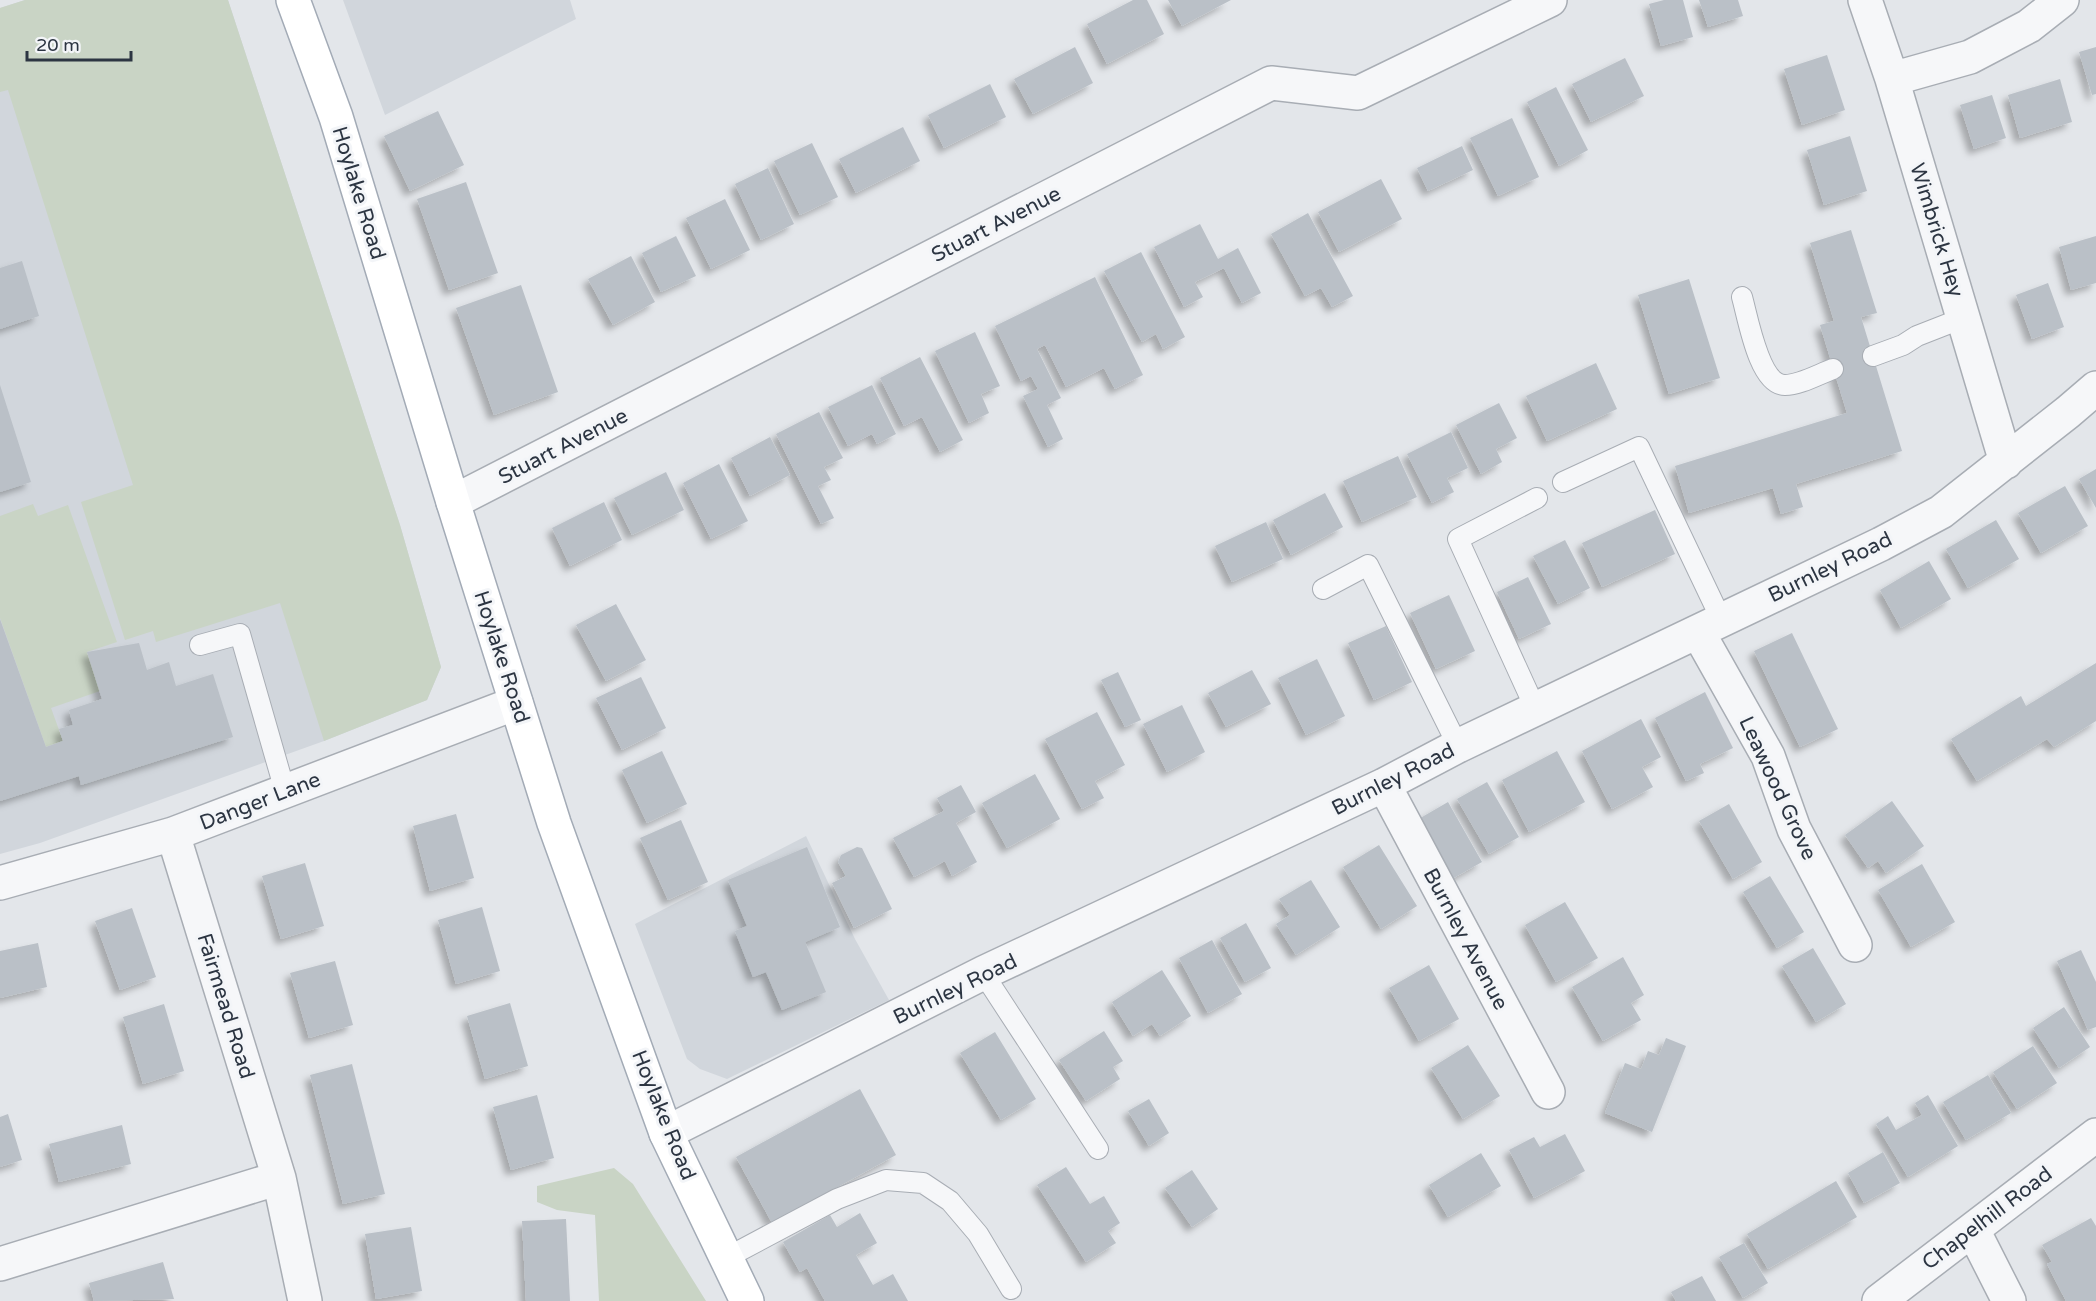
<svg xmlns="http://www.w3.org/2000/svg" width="2096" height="1301" font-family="'Varela Round',sans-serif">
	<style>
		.built { fill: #d1d6dc }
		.green { fill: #c9d4c5 }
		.building { fill: #bac0c7; filter: url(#shadow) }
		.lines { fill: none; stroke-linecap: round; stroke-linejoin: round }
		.service-casing { stroke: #a8adb4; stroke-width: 22 }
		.minor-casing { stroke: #a8adb4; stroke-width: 36 }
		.primary-casing { stroke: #a3abb6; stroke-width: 36 }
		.service { stroke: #f6f7f9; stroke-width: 20 }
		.minor { stroke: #f6f7f9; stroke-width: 33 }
		.primary { stroke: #fff; stroke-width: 33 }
		.labels { text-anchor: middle; stroke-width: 6; stroke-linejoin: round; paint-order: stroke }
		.street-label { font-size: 21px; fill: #2c3542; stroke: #f3f5f8 }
	</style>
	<defs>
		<filter id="shadow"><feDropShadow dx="-5.5" dy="5.5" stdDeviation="3" flood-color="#0004"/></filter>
	</defs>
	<rect width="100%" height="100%" fill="#e3e6ea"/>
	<!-- built -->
	<path class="built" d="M25,0H228L400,525L441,667L427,700L324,741L40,843L0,854V8Z
		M343,0H570L576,19L385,115Z
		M806,836L855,939L889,1000L727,1079L700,1069L687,1059L635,924Z"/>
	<!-- green -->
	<path class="green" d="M25,0H228L400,525L441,667L427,700L324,741L280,603L156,642L153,631L125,640L81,502L133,485L8,90L0,92V8Z
		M33,504L38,516L68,505L117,642L87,652L100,691L51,708L63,741L46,747L0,618V516Z
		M614,1168L633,1184L706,1301H599L595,1215L557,1210L537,1202V1186Z"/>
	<!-- building -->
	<path class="building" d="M1133,0H1147L1164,34L1107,64L1087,24Z
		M1168,0H1231L1182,26Z
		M1664,0H1683L1693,37L1661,46L1649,4Z
		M1699,0H1738L1743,16L1708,27Z
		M1075,47L1093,83L1033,114L1014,79Z
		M2096,47V94L2092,95L2079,52Z
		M1827,55L1845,110L1802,125L1784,69Z
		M1625,58L1644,96L1591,122L1572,84Z
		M2060,79L2072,122L2020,138L2008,95Z
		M990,84L1006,117L944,148L928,115Z
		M1556,87L1588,150L1559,166L1527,102Z
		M1992,95L2006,138L1974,149L1960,105Z
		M438,111L464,165L410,191L384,136Z
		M1512,118L1539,177L1498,196L1470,138Z
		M903,127L920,161L856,193L839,159Z
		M1850,136L1867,191L1824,205L1807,150Z
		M812,143L838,197L800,215L774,161Z
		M1462,146L1473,170L1428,191L1417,168Z
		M768,168L794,224L761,240L735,184Z
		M1381,179L1402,219L1339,252L1318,212Z
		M466,182L498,273L449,290L417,199Z
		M725,199L750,250L711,269L686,218Z
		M1308,213L1353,296L1332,307L1321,288L1305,296L1271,234Z
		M1200,224L1218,259L1238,248L1261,293L1242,303L1224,268L1195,282L1203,297L1184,307L1154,247Z
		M1851,230L1877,313L1861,317L1902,451L1796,484L1803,507L1781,514L1773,488L1689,513L1675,466L1847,413L1820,325L1834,321L1810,243Z
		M676,236L696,276L661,292L642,253Z
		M2096,236V283L2071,290L2059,247Z
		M1141,252L1185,337L1163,349L1156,334L1142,342L1104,271Z
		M631,256L655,302L613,325L588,279Z
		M22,261L39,316L0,329V268Z
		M1095,277L1143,375L1115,389L1104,368L1066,387L1045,345L1037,349L1061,398L1047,405L1063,439L1048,447L1023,396L1038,389L1031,376L1021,381L995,326Z
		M1689,279L1720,378L1669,394L1638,295Z
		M2048,283L2064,327L2032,339L2016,295Z
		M521,285L558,392L494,415L456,308Z
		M975,332L1000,386L981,394L989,413L969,423L935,351Z
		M920,357L963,440L940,452L922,417L904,426L880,378Z
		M1596,363L1617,409L1547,441L1526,396Z
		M0,385L31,482L0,492Z
		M872,385L896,434L877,444L872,434L848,446L828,407Z
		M1499,403L1517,438L1496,449L1502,462L1481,474L1456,425Z
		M819,412L843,458L824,467L831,480L818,486L834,518L821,524L776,434Z
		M1451,432L1468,468L1447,478L1454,492L1432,503L1407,454Z
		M770,437L790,475L750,496L731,458Z
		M1398,456L1417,497L1362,522L1343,481Z
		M719,464L748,521L711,539L683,483Z
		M2096,469V508L2079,479Z
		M666,472L684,510L632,535L614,498Z
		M2065,486L2088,526L2041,553L2018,513Z
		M1325,493L1343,527L1291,555L1273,520Z
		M604,502L622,540L570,566L552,528Z
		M1655,510L1675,554L1602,587L1582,543Z
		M1996,520L2019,559L1968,588L1946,549Z
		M1266,522L1283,559L1232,582L1215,546Z
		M1565,540L1590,588L1558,604L1533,556Z
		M1929,561L1951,599L1901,628L1880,590Z
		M1528,577L1551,624L1519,639L1497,592Z
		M1449,595L1475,651L1436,669L1410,613Z
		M616,604L646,660L606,681L576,625Z
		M0,619L46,747L63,741L59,729L73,725L69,710L102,699L87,652L139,643L147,670L169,662L176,686L213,674L233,737L81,785L79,776L0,801Z
		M1386,626L1412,682L1374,700L1348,643Z
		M1792,633L1838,729L1800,747L1754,651Z
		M1317,659L1345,716L1306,735L1278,678Z
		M2096,663V721L2054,747L2047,739L1977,781L1951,739L2021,696L2026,706Z
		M1252,670L1271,704L1226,727L1208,693Z
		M1118,672L1141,720L1125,727L1101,680Z
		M641,677L666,728L622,750L596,698Z
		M1705,692L1733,748L1700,764L1704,773L1686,781L1655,718Z
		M1182,705L1205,752L1167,772L1143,724Z
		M1097,712L1125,765L1095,781L1104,798L1082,809L1045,739Z
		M1641,719L1661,757L1642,767L1653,787L1612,809L1582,751Z
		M662,751L687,804L647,823L622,770Z
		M1557,751L1585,802L1529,832L1502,780Z
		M1035,774L1060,819L1007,848L982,803Z
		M1487,782L1519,837L1489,854L1457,799Z
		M961,785L976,812L956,823L977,862L952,876L945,861L914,877L893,838L944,811L937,798Z
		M1892,801L1924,846L1886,873L1878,861L1868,868L1845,835Z
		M1448,802L1482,862L1450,880L1417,820Z
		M1729,804L1762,862L1733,879L1699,821Z
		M456,814L474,878L430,891L413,826Z
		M681,820L708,882L668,900L640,838Z
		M1379,845L1417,906L1381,929L1343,867Z
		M807,847L840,927L805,942L826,992L782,1010L766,972L753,977L735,931L747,926L728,880Z
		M857,847L862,848L892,909L854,928L832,883L846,876L838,862L841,855Z
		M305,863L324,926L281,939L262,876Z
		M1922,864L1955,922L1911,947L1878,890Z
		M1770,876L1804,932L1777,948L1743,892Z
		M1311,880L1340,927L1296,955L1276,924L1290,915L1279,899Z
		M1565,902L1598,958L1556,982L1525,925Z
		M482,907L500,971L456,984L438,920Z
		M132,908L156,977L120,990L95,921Z
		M1246,923L1271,968L1245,982L1220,938Z
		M1212,940L1242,994L1208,1013L1179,958Z
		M38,943L47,987L0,998V951Z
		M1813,948L1846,1004L1816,1022L1782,966Z
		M2081,950L2096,982V1027L2088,1030L2057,961Z
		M1623,957L1644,995L1631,1003L1641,1020L1603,1041L1572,987Z
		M335,961L353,1025L309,1038L290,973Z
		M1429,965L1459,1019L1419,1041L1389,988Z
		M1162,970L1191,1016L1160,1036L1152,1024L1133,1036L1112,1002Z
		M510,1003L528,1066L485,1079L467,1016Z
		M164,1004L184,1071L143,1084L123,1017Z
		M2064,1007L2090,1047L2059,1068L2033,1028Z
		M1104,1031L1123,1061L1113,1067L1120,1079L1086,1101L1059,1060Z
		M995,1032L1036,1099L1001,1120L960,1053Z
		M1666,1038L1686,1046L1652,1132L1605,1113L1625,1063L1641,1069L1648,1051L1659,1055Z
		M1468,1045L1500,1096L1463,1119L1431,1068Z
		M2033,1046L2057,1083L2017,1109L1993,1072Z
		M352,1064L385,1194L343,1204L310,1075Z
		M1988,1075L2011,1113L1966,1140L1943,1102Z
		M860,1089L896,1155L772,1223L736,1157Z
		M537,1095L554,1158L511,1170L493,1107Z
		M1928,1095L1958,1146L1908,1177L1876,1124L1888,1116L1896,1130L1922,1115L1915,1103Z
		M1149,1099L1169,1133L1149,1146L1128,1111Z
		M8,1114L22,1160L0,1167V1117Z
		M122,1125L131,1164L59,1182L49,1144Z
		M1565,1134L1585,1171L1534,1198L1509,1150L1534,1137L1540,1147Z
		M1883,1152L1900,1183L1864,1203L1848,1173Z
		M1481,1153L1501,1186L1448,1217L1429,1185Z
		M1066,1167L1090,1204L1104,1196L1120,1223L1108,1231L1116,1243L1086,1262L1037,1185Z
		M1192,1170L1218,1209L1192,1227L1165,1188Z
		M1836,1181L1857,1217L1768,1269L1747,1234Z
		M860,1213L877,1243L856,1255L873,1285L893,1274L908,1301H825L807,1268L800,1272L783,1242L830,1215L837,1227Z
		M2091,1218L2096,1226V1301H2066L2047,1264L2052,1262L2042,1245Z
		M566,1219L570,1301H526L522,1221Z
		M411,1227L422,1291L376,1299L365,1234Z
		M1744,1243L1768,1283L1743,1298L1719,1257Z
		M163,1262L174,1299L94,1301L89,1283Z
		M1702,1276L1716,1301H1676L1671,1292Z"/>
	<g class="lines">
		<defs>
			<path id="service" d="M1742,297C1748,318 1759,385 1785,385C1800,385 1819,374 1833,369
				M1873,356L1903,345L1917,336L1963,318
				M1563,482L1639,447L1721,619
				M1323,589L1368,565L1458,746
				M200,645L240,634L285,791
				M1536,710L1458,539L1537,498
				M983,973L1098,1149
				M726,1258L837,1199L886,1180L923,1183L950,1201L978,1234L1011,1289"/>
			<path id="minor" d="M1865,0L1892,79L2006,462
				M1892,79L1970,57L2029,26L2062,0
				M453,502L1271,83L1358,93L1550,0
				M1698,632L1768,756L1794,829L1855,945
				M1384,785L1548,1092
				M173,834L279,1178L305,1301
				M0,883L173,834L516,703
				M666,1133L983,973L1384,785L1458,746L1881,544L1941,512L2068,412L2096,388
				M1973,1230L2009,1301
				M0,1264L279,1178
				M1879,1301L2096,1135"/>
			<path id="primary" d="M293,0L336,117L453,502L554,823L666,1133L747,1301"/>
		</defs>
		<!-- service casing -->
		<use href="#service" class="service-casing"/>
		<!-- minor casing -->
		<use href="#minor" class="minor-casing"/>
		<!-- primary casing -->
		<use href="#primary" class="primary-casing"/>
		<!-- service -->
		<use href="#service" class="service"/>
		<!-- minor -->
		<use href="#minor" class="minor"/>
		<!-- primary -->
		<use href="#primary" class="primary"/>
	</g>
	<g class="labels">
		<!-- street labels -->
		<g class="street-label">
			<text transform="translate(359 193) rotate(73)" y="7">Hoylake Road</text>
			<text transform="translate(996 224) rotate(-27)" y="7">Stuart Avenue</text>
			<text transform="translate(1937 230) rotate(73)" y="7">Wimbrick Hey</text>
			<text transform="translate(563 446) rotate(-27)" y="7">Stuart Avenue</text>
			<text transform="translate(1830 567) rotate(-26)" y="7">Burnley Road</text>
			<text transform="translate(502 657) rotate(72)" y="7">Hoylake Road</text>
			<text transform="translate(1393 779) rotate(-27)" y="7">Burnley Road</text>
			<text transform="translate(1778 788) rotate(65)" y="7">Leawood Grove</text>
			<text transform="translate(260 801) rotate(-21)" y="7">Danger Lane</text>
			<text transform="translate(1466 939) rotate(62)" y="7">Burnley Avenue</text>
			<text transform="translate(955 989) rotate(-26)" y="7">Burnley Road</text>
			<text transform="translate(226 1006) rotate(73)" y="7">Fairmead Road</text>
			<text transform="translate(664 1115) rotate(68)" y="7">Hoylake Road</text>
			<text transform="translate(1987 1218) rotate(-37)" y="7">Chapelhill Road</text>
		</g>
	</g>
	<!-- scale -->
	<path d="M27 51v9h104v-9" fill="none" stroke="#2c3542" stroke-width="3"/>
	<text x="36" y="51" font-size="18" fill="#2c3542" stroke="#f3f5f8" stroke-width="4.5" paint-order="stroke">20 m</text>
</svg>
